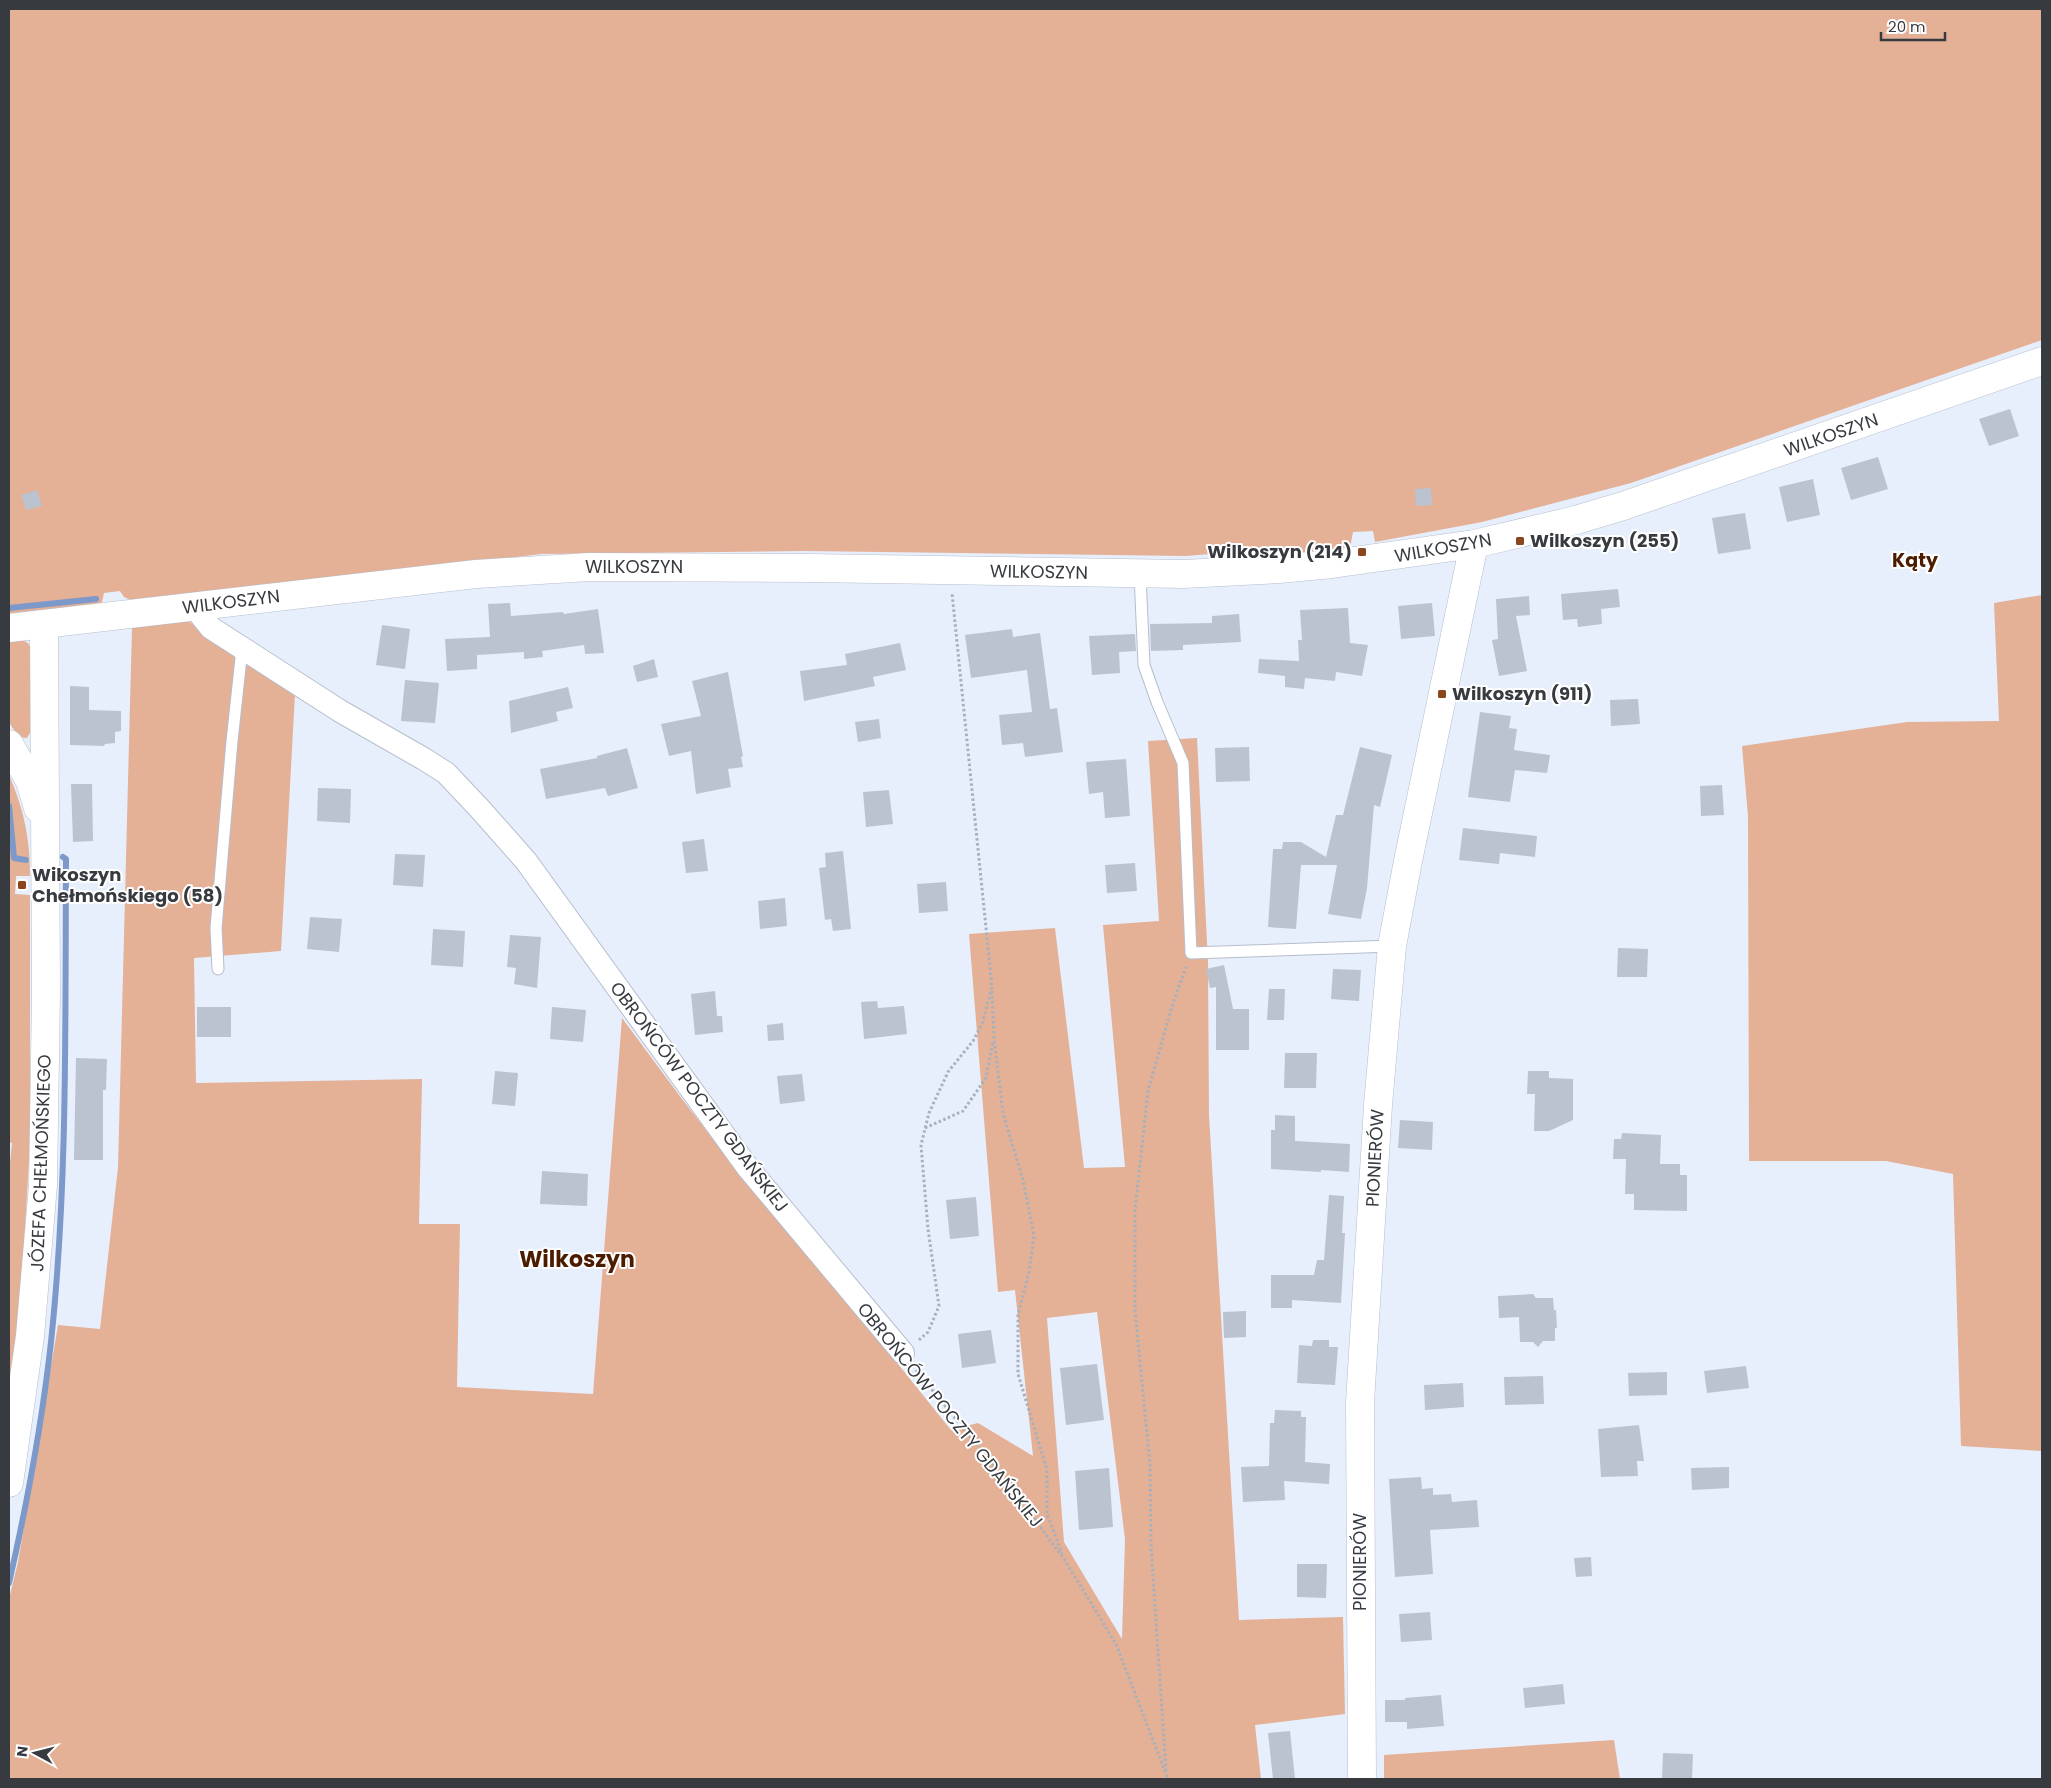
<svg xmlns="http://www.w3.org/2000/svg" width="2051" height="1788" font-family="Poppins,sans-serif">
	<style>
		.green { fill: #e4b096; fill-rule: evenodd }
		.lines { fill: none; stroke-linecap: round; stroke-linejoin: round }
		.stream { stroke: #7c99ca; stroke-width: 6 }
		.building { fill: #bbc3d1 }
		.service-casing { stroke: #b6becc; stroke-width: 13 }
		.minor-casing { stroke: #b6becc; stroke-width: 24 }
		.tertiary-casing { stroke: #b6becc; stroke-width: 29 }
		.path { stroke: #a9b0ba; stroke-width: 3; stroke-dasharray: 2.5 2.5; stroke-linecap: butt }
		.service { stroke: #fff; stroke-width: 11 }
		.minor { stroke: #fff; stroke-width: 22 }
		.tertiary { stroke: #fff; stroke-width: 28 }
		.poi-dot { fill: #8b461e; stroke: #fff; stroke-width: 2 }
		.labels { text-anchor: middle; stroke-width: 4; stroke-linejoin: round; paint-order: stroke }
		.street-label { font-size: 18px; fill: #373b40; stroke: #fff }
		.poi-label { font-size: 18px; font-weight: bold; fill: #373b40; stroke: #fff; text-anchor: start }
		.neighbourhood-label { font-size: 19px; font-weight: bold; fill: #4b1c00; stroke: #fff }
		.district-label { font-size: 22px; font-weight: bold; fill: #4b1c00; stroke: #fff }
	</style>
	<rect width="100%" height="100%" fill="#e7effd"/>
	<!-- green -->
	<path class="green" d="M9,9H2042V340L1631,483L1482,522L1375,542L1373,531L1353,532L1350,548L1327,551L1313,556L1267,562L1247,551L1186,556L804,551L541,554L135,602L124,597L120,591L104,593L102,602L96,607L9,617Z
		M2042,595V1451L1961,1446L1953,1174L1886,1161H1749L1748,816L1742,746L1907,722L1999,721L1994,603Z
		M187,620L295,694L281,951L194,958L196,1083L422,1079L419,1224H460L457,1387L593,1394L622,1018L682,1099L730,1161L812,1257L951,1430L978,1423L1033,1456L1015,1290L998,1292L969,934L1055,928L1084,1168L1125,1167L1103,925L1159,921L1148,741L1197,738L1208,963L1209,1115L1239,1620L1343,1617L1345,1714L1255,1725L1261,1779H9V1599L18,1562L58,1325L100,1329L118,1167L132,628ZM1097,1312L1125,1539L1122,1639L1064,1542L1047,1318Z
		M20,639L28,643L32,651L31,731L27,738C18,738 14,730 9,722V640Z
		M9,775C24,810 30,838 30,876H16L15,894L30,895V1144L19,1330L9,1411V1172L12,1143L9,1142Z
		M1614,1740L1620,1779H1384V1755Z"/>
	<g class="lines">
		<!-- stream -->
		<path class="stream" d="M9,608L96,599
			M9,806L14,858L26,860
			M9,1583C27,1504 42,1423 51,1342C68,1182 65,1020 66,859L63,857"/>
	</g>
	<!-- building -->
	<path class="building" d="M2010,409L2019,436L1989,446L1979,419Z
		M1878,457L1888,489L1851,500L1841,468Z
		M1813,479L1820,515L1787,522L1779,487Z
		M1431,488L1432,505L1416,506L1415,489Z
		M37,490L42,506L26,510L21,495Z
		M1745,513L1751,549L1718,554L1712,518Z
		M1618,589L1620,607L1601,609L1602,624L1578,627L1577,619L1563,620L1561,594Z
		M1529,596L1530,615L1516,616L1527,671L1499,676L1492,640L1498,639L1496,599Z
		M510,603L511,616L563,612L564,614L598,609L604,653L585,654L584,645L542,651L543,657L524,659V652L477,655V669L447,671L445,639L490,637L488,604Z
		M1432,603L1435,636L1401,639L1398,606Z
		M1348,608L1350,643L1368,645L1362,676L1336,672L1335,681L1305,678L1304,689L1285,687V676L1258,673L1259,659L1299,661L1298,640H1302L1300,610Z
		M1239,614L1241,642L1183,645V650L1151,651L1150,624L1212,623V616Z
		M382,625L410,629L405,669L376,665Z
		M1012,629L1013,637L1040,633L1050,709L1057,708L1063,752L1025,757L1023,743L1002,745L999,715L1032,712L1027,670L971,678L965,635Z
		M1135,634L1136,651L1119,652L1120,673L1092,675L1089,636Z
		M900,643L906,670L873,677L875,686L804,701L800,671L847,665L845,654Z
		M654,659L658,677L637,682L633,666Z
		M728,672L743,756L741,757L743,767L728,769L731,787L696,794L691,751L669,756L661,724L701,716L692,681Z
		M405,680L439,683L435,723L401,721Z
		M70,686L89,687V710L121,711V731L115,732V743L105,744L104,746L70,745Z
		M568,687L573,708L556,712L558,721L511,733L509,701Z
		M1638,699L1640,724L1611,726L1610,700Z
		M1480,712L1511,716L1509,728L1517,729L1514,750L1550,755L1547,773L1515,770L1510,802L1468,797Z
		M879,719L881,738L858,742L855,722Z
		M1249,747L1250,781L1216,782L1215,748Z
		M1360,747L1392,755L1380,807L1374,805L1367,888L1361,919L1328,914L1337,865H1301L1296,929L1268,927L1273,849H1282L1283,842H1301L1326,857L1336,815H1343Z
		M627,748L638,788L608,796L605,788L546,799L540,769L597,758V756Z
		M1126,759L1130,816L1105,818L1103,792L1089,794L1086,762Z
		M71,784H92L93,841L73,842Z
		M1722,785L1724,815L1701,816L1700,786Z
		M318,788L351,789L350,823L317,821Z
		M889,790L893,824L866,827L863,792Z
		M1463,828L1537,836L1535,857L1500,853L1499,864L1459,860Z
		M704,839L708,871L686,873L682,842Z
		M843,851L851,929L833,931L831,919L825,920L819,868L826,867L825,853Z
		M395,854L425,855L423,887L393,885Z
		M1135,863L1137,891L1107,893L1105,865Z
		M946,882L948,911L919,913L917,884Z
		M785,898L787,926L760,929L758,901Z
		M310,917L342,919L339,952L307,949Z
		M433,929L465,931L463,967L431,965Z
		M510,935L541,937L537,988L514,984L516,968L507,967Z
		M1618,948L1648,949L1647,977H1617Z
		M1224,965L1233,1009H1249V1050H1216V987L1210,988L1206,969Z
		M1333,969L1361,970L1359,1001L1331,999Z
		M1269,989H1285L1284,1020H1267Z
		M715,991L717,1016H722L723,1032L695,1035L691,994Z
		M877,1001L878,1008L904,1006L907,1034L864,1039L861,1002Z
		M197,1007H231V1037H197Z
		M552,1007L586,1010L583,1042L550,1039Z
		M783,1023L784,1040L768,1041L767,1025Z
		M1285,1053H1317L1316,1088H1284Z
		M76,1058L107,1059L106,1090H103V1160H74Z
		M495,1071L518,1073L515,1106L492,1104Z
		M1528,1071H1549V1078L1573,1079V1120L1549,1131H1534L1535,1094H1527Z
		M802,1074L805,1101L780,1104L777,1076Z
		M1275,1115L1295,1116V1141L1350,1144L1349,1172L1321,1170V1172L1271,1169V1130H1275Z
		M1400,1120L1433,1122L1432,1150L1398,1148Z
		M1622,1133L1661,1135L1660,1164H1680V1175H1687V1211L1634,1210V1194H1625L1626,1159H1613L1614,1139H1621Z
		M542,1171L588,1174L587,1206L540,1204Z
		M1329,1195L1344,1196L1342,1233H1345L1341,1303L1292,1300V1308H1271V1275H1314L1317,1260H1324Z
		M976,1197L979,1236L950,1239L946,1200Z
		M1533,1294L1536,1298H1553L1554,1310H1556L1557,1328H1555V1341H1543L1538,1347L1533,1342H1520L1519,1317L1499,1318L1498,1296Z
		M1246,1311V1337L1224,1338L1223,1312Z
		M991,1330L996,1363L962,1368L958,1334Z
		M1313,1340H1329V1347H1338L1335,1385L1297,1383L1299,1345L1312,1346Z
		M1097,1364L1104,1420L1066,1425L1060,1368Z
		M1746,1366L1749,1388L1707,1393L1704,1371Z
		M1667,1372V1395L1629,1396L1628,1373Z
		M1543,1376L1544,1404L1505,1405L1504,1377Z
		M1463,1383L1464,1407L1425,1410L1424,1385Z
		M1275,1410L1301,1411V1417H1306L1305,1462L1330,1464L1329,1484L1284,1481L1285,1500L1243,1502L1241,1467L1269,1466L1270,1423H1274Z
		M1639,1425L1644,1461H1637L1638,1476L1601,1477L1598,1429Z
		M1729,1467V1488L1692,1490L1691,1468Z
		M1109,1468L1113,1527L1079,1530L1075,1471Z
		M1421,1477L1422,1489L1433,1488V1495L1451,1494L1452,1502L1477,1500L1479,1527L1430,1530L1433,1574L1395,1577L1389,1479Z
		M1591,1557L1592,1576L1576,1577L1574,1558Z
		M1297,1564H1327L1326,1598L1297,1597Z
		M1430,1612L1432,1640L1401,1642L1399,1614Z
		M1563,1684L1565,1704L1525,1708L1523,1688Z
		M1441,1695L1444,1726L1407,1729V1722H1385V1700H1405V1698Z
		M1290,1731L1295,1779H1273L1268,1733Z
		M1663,1753L1693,1754L1692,1779H1662Z"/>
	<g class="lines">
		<defs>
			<path id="service" d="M1140,574L1144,665L1157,702L1183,763L1191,953L1392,946
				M218,969L216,928L232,741L242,649"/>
			<path id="minor" d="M200,606L202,617L211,628L340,711L424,759L446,773L480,809L526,861L748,1168L903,1353"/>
			<path id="tertiary" d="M9,628L476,574L589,567L810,568L1184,574L1279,569L1332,564L1474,544L1576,520L1623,506L2042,361
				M9,744L30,781L38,808
				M9,1483L30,1336L43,1185L46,993L44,624
				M1362,1779L1360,1403L1378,1105L1392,946L1408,861L1474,544"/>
		</defs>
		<!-- service casing -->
		<use href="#service" class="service-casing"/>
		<!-- minor casing -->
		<use href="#minor" class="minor-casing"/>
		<!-- tertiary casing -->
		<use href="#tertiary" class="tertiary-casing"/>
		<!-- path -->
		<path class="path" d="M992,991L994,1039L1003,1113L1023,1180L1034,1236L1029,1272L1018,1315V1374L1047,1470V1514L1062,1554
			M925,1128L963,1111L986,1078L993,1042
			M919,1340L928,1332L939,1306L928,1229L921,1145L929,1113L948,1072L973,1041L982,1024L992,987L952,593
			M916,1370L1007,1482L1064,1559L1116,1644L1168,1779
			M1166,1771L1151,1547L1150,1465L1135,1310V1210L1148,1091L1173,1003L1186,967"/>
		<!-- service -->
		<use href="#service" class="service"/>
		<!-- minor -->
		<use href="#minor" class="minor"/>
		<!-- tertiary -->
		<use href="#tertiary" class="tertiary"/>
	</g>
	<!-- markers -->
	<g class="poi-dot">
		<rect x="1515" y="536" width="10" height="10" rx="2.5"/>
		<rect x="1357" y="547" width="10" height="10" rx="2.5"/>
		<rect x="1437" y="689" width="10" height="10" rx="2.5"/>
		<rect x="17" y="880" width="10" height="10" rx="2.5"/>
	</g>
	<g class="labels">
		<!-- street labels -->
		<g class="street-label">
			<text transform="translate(1831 435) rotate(-19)" y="6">WILKOSZYN</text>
			<text transform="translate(1443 548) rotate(-10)" y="6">WILKOSZYN</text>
			<text x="634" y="573">WILKOSZYN</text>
			<text transform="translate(1039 572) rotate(1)" y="6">WILKOSZYN</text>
			<text transform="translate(231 602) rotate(-7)" y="6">WILKOSZYN</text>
			<text transform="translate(699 1097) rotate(53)" y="6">OBROŃCÓW POCZTY GDAŃSKIEJ</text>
			<text transform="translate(1375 1158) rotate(-87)" y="6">PIONIERÓW</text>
			<text transform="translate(41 1163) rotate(-88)" y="6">JÓZEFA CHEŁMOŃSKIEGO</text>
			<text transform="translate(950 1415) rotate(51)" y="6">OBROŃCÓW POCZTY GDAŃSKIEJ</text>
			<text transform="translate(1360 1562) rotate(-90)" y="6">PIONIERÓW</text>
		</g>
		<!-- poi labels -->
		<g class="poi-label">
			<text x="1530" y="547">Wilkoszyn (255)</text>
			<text x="1352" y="558" text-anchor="end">Wilkoszyn (214)</text>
			<text x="1452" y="700">Wilkoszyn (911)</text>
			<text x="32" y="881">Wikoszyn<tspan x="32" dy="21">Chełmońskiego (58)</tspan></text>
		</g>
		<!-- neighbourhood labels -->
		<g class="neighbourhood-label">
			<text x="1915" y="567">Kąty</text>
		</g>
		<!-- district labels -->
		<g class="district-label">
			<text x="577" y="1267">Wilkoszyn</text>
		</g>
	</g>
	<!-- border -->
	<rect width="2051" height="1788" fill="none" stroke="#373b40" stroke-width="20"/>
	<!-- north arrow -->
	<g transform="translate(35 1753) rotate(277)" stroke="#ffffff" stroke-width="4" paint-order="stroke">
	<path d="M0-4L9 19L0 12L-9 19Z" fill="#373b40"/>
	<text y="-8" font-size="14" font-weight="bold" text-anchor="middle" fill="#373b40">N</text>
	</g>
	<!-- scale -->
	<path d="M1881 32v8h64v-8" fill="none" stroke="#373b40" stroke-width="2.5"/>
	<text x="1888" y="32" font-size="15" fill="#373b40" stroke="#ffffff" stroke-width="4" paint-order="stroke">20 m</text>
</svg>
